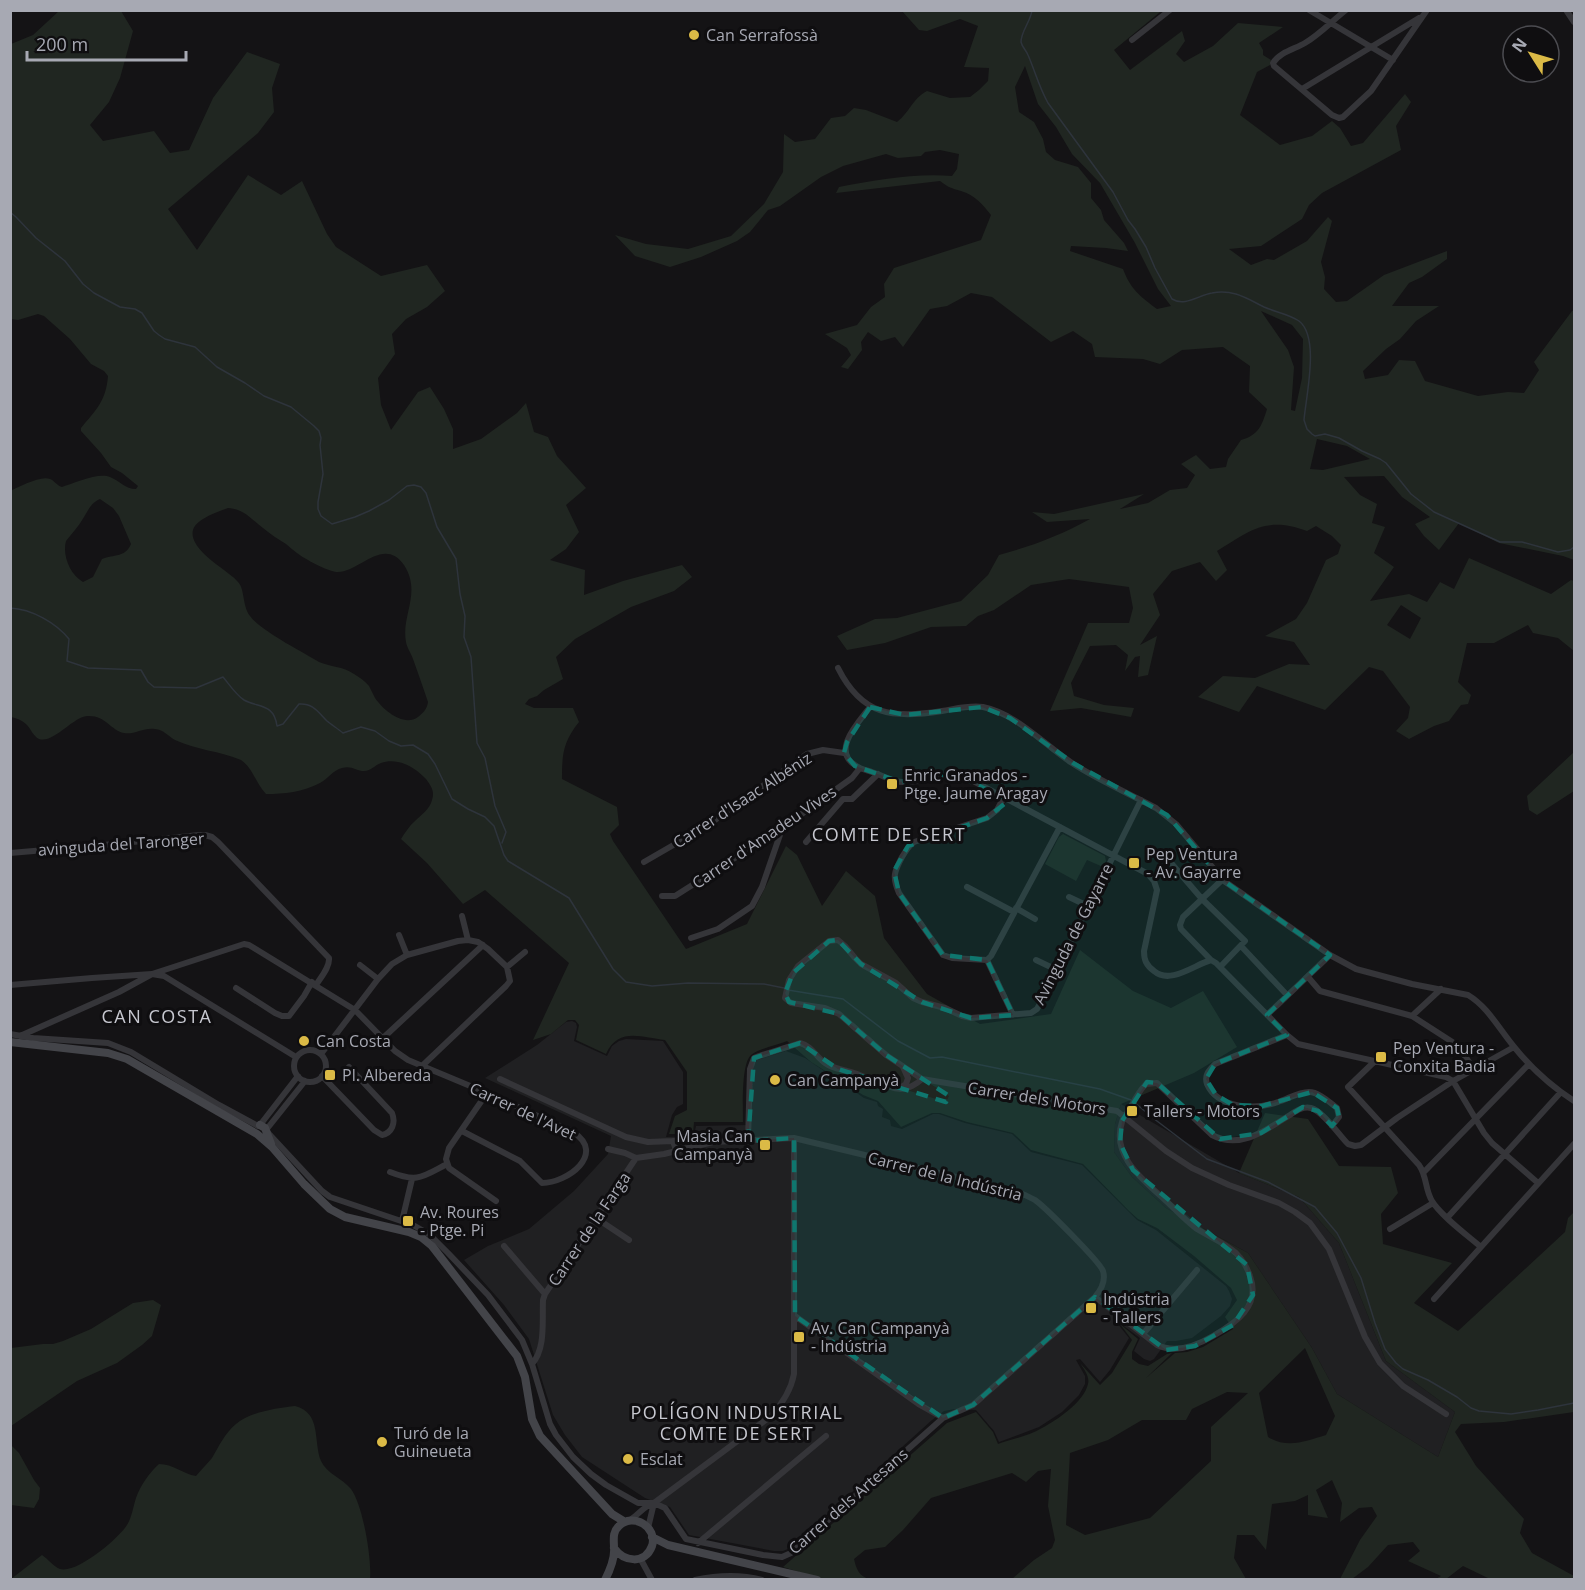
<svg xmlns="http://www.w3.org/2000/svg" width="1585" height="1590" font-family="'Open Sans',sans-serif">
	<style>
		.built { fill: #202022 }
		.green { fill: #202621; fill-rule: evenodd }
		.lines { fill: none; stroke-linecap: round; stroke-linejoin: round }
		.stream { stroke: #2e343c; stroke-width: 1.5 }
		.street { stroke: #353539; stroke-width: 6 }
		.secondary { stroke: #434449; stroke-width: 8 }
		.marked { fill: #0f766e; fill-opacity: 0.2; stroke: #0f766e; stroke-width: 4.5; stroke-dasharray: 12 8; stroke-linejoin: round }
		.poi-dot { fill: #dbba46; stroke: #0f0e10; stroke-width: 2 }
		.labels { text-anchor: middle; stroke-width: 6; stroke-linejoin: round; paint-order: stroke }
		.poi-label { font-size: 16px; fill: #a7a9b3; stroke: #0f0e10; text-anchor: start }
		.street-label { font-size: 16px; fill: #a7a9b3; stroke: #0f0e10 }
		.neighbourhood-label { font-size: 18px; letter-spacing: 1.5px; fill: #c7c8d0; stroke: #0f0e10 }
	</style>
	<rect width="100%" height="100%" fill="#141315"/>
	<!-- built -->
	<path class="built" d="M572,1021L576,1023L577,1027L574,1041L607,1056L612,1046L619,1041L626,1039L663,1041L683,1072V1104L677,1107L672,1115L666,1137L694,1136L696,1126L750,1125L753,1067L757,1060L786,1051L805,1058L864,1098L877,1102L878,1106L883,1109L882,1117L890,1120L891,1126L902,1129L933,1114H939L965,1123L1012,1134L1031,1152L1082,1165L1137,1220L1156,1230L1226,1286L1229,1291L1232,1299L1230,1306L1221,1316L1192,1338L1176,1341H1167L1154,1359L1150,1361L1144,1359L1134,1351L1140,1338L1113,1318L1129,1338L1110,1370L1100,1382L1080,1359L1076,1360L1085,1376V1384L1079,1395L1062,1412L1039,1427L999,1442L994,1431L976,1410L955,1409L944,1411L932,1420L790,1548L783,1551H774L689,1535L670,1507L645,1498L582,1457L565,1435L553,1415L529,1339L504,1305L464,1260L488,1246L529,1229L574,1191L608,1154L611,1136L485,1078L537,1045L566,1022Z
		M1121,1104L1239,1173L1299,1197L1339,1243L1386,1361L1455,1412L1438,1457L1337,1394L1312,1348L1248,1253L1166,1208L1132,1177L1114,1152L1115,1124Z"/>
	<!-- green -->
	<path class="green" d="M59,11H121L133,31L120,78L109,102L90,125L103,141L154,131L170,153L189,150L213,98L247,52L280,64L272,88L274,112L258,133L168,209L197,250L248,175L281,195L302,181L327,234L336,247L381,276L427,265L445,291L427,307L406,319L392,334L395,354L378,378L381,405L391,430L418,392L430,387L444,409L453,429V449L481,439L517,413L526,403L534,432L548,437L557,456L586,488L566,505L579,532L566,549L550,560L585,570L584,595L623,581L682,565L692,577L674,591L631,607L575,639L556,657L563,679L544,690L537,696L529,699L525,704L534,708H573L579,722C563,742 562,754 562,779L617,807L619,825L610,834L613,841L686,949L747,924L786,846L797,855L822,906L846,871L875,896L884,938L927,994L980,1024L1051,1014L1080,950L1133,991L1171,1008L1203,991L1237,1047L1194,1073L1121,1104L1115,1124L1114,1152L1132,1177L1166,1208L1248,1253L1312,1348L1337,1394L1438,1457L1455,1412L1386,1361L1339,1243L1299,1197L1239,1173L1265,1113L1308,1119L1339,1166L1391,1167L1398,1193L1381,1214L1383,1244L1452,1263L1414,1303L1458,1331L1565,1232L1568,1218L1574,1212V1412L1504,1422L1461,1424L1455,1432L1476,1466L1524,1519L1520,1533L1532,1553L1574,1576V1579H1490L1463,1566L1446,1579H1436L1441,1576L1408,1561L1420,1551L1413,1542L1388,1545L1368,1567L1352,1579H1340L1360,1540L1377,1516L1372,1507L1359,1508L1340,1522L1342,1503L1332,1480L1316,1490L1328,1518L1308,1515V1495L1295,1501L1272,1504L1266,1550L1254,1535H1237L1234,1558L1246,1579H1012L1034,1560L1052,1548L1055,1540L1048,1506L1051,1469L1038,1471L1026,1482L1012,1473L931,1498L903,1530L885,1547L865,1550L854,1559C856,1568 859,1577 870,1579H822L783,1567L947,1423L976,1412L993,1432L998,1444C1012,1439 1029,1436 1042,1428C1057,1420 1084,1402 1088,1384C1090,1377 1084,1369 1080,1363L1100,1385L1112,1373L1132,1340L1120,1324L1138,1339L1132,1352V1359L1139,1364L1148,1366L1167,1354L1172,1353L1146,1378L1175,1353L1187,1352L1203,1347L1233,1329L1225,1317L1237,1300L1231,1288L1194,1256L1157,1228L1138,1219L1129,1211L1083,1164L1031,1150L1013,1133L967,1122L940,1113H932L901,1127L878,1101L863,1095L811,1062L787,1041C777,1045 758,1049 751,1055C741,1064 743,1108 743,1122H694L693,1134H669L675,1116L687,1110V1072L665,1040C641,1037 618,1027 606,1054L576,1040L579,1025L575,1020H568L551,1034L533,1040L569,963L485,890L463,904L427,863L401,839C405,833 409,826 415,821C421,815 430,809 432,800C435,791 431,786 426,779C415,767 397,757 381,763C375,765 371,771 364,771C357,771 351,765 342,768C333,770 328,779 320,783C303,792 284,794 266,794C256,784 253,768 241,760C220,751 196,750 175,740C168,736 164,730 155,729C144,727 134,735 124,733C110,730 106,715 87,716C73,717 53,744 39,739C33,736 31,729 27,725C22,720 16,718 11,717L10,491C19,487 41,475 50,479C55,481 56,485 62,487C74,483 99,472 110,477C120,481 125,489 136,489L138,486L122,473L111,467L101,453L81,431V428C96,410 106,401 108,376L104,371L91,364L70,339L44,316L38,314L18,320L11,319V44L33,35ZM100,499L113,508L119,516L131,544C125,558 114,554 102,559L93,577L83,582C70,575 62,555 66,541C72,533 79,526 84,517C89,509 91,503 100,499ZM228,508C244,509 251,519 263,528C270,534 278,539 286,544C293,550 300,556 308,560C314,564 331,572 338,572C359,572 384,536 404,565C422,593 401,615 406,642C407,648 411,653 413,659C418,673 423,687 428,702C427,709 424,712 418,717C404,727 384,711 375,698C373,694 371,690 369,686C365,681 359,677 354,674C343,666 330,667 319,662C301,651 261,631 250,616C242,605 245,589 238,582C233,576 226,572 220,567C206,557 177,534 203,519C211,514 220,511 228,508ZM1305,1348L1335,1416L1326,1435C1306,1441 1288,1449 1268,1437L1259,1393ZM1227,1392L1248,1393L1211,1427V1461L1150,1518L1085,1535L1066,1525L1070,1453L1108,1440L1142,1420H1186L1192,1409Z
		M902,11H1160V12L1114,50L1130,70L1182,31L1185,41L1176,54L1184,62L1213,46L1238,23L1283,27L1259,43L1263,50V55L1271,60L1270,65L1257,72L1240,115L1280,145L1312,136L1332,121L1340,128L1351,146L1363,143L1405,94L1411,102L1396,126L1401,150L1322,193L1309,205L1302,219L1261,246L1229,249L1251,265L1267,259L1274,260L1307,241L1328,217L1332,221L1321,262L1325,277L1324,289L1336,302L1347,301L1384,275L1447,251V259L1422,277L1409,283L1392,306H1439L1416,321L1400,339L1386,349L1363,371L1365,379L1388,375L1399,360L1415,361L1425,381L1478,396L1508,392L1524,393L1539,370L1534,362L1572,311L1574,310V560L1563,556L1499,543L1459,523L1439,550L1424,536L1415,524L1430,517L1402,497L1384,476L1344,477L1360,495L1377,504L1372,523L1385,527L1374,553L1394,567L1370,601L1409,594L1427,602L1440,582L1454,589L1469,558L1551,594L1571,580L1574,581V651L1558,638L1533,633L1528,625L1494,643H1467L1458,682L1471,695L1468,704L1461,705L1449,721L1434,726L1409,739L1396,731L1408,718L1410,707L1383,671L1369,667L1325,710L1257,686L1239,712L1198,697L1223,676L1255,678L1289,664L1310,665L1294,642L1265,636L1296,619L1307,603L1326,560L1338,554L1341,545L1332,536L1316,526L1307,531C1266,516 1251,530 1217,551L1227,570L1216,581L1200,562L1172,571L1153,594L1160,615L1140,645L1157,636L1148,675L1138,677L1140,656L1135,657L1125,671L1128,655L1116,645L1090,646L1071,683L1074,696L1104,705L1134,708L1131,717L1081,708L1050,711L1088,623H1129L1133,608L1129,587L1069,579L1031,585L994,610L978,616L966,626L931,627L885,643L847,650L837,636L875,619L897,618L961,601L988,575L999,555C1032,546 1059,536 1090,519L1047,522L1032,512L1054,514L1144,494L1120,509L1148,503L1170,490L1187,488L1195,475L1181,464L1196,455L1210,469L1226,467L1228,459L1241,440C1259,435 1262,425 1267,409L1249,392L1250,366L1223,347L1182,350L1160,364L1143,359L1095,357L1092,344L1073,331L1051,342L992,297L971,293L947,306L930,309L903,347L895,337L881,341L868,332L861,342L862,350L848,369L841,367L851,355L847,348L825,334L857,325L871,307L885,297L884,284L894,268L981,240L991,215C983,205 975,195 961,191C951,188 949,188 940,181L836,193L839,187C875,180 915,173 952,176L957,169L959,154L940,150L925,152L921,156L898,158L886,154L843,166L821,177L780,206L768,210L750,232L737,241L701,257L670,267L635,256L615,235L646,244L688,249L731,236L764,204L783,172L784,134L795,142L815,139L831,118L845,116L854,108L866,110L897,122C910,112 912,99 927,91L950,98L970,97L979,90L988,81L989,68L964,67L978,26L960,19L927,31L919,30ZM1025,66L1038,104L1056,127L1072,154L1100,183L1135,243L1158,289L1171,306L1157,309C1140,296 1131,290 1123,269L1070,251L1071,246L1106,248L1128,251L1124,243L1104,220L1101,210L1091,198V183L1078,167L1055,160L1046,152L1043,139L1034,122L1019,112L1015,87ZM1261,311L1292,325L1303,339L1302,378L1295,411L1291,410L1294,367L1288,350ZM1317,439L1347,446L1370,459L1323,470L1310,469ZM1401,605L1421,618L1410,639L1387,625Z
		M1574,752V791L1537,815L1529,810L1527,796Z
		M1063,834L1105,856L1106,861L1103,867L1087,860L1076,881L1045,864L1059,837Z
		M153,1300L161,1305L152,1336L142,1345L117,1363L77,1381L11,1426V1348L43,1344H53L63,1341L91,1329L133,1303Z
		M295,1406C322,1413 313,1441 321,1461C327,1474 342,1478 351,1489C363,1505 372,1560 370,1579H11L42,1555C48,1559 54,1567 60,1569C77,1574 119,1538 127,1525C132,1517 133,1507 136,1498C140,1486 150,1472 159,1464C173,1464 183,1474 196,1476C201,1470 207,1464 212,1458C219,1446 225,1433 236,1424C250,1412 277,1408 295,1406Z
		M10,1444L19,1453L34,1480L40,1488L39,1499L34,1508L11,1505Z"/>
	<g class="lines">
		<!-- stream -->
		<path class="stream" d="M1032,10C1031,21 1021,31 1021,42C1022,47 1026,50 1028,55C1035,71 1039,87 1048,103L1113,192L1128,220L1135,229L1146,247L1155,268L1172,299C1185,307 1199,295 1212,293C1233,289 1246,298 1264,307C1275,312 1289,314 1299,321C1320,337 1306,396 1304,420L1307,429L1312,434L1315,436L1325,434L1339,438L1362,451L1380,459L1386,463L1411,494L1434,512L1500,542H1522L1558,552L1570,550L1574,547
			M10,212L16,217L36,238L65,261L83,284L94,293L120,307L135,309L142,313L154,331L159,335L165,339L195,347L217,367L245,383L264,396L291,407L314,426L319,431L321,438L320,445L323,474L318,502V509L321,516L332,524L355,517L369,511L389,500L407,486L414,485L421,487L426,493L437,527L456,559L460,594L465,616L464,637L471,657L477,743L485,758L495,806L506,832L502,843
			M10,608C32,609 56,623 69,639L67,661L88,668L141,670L148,682L154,687L196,688L223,677C229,684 236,695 244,700C258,708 274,703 277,726L283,724L299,704C313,703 318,712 327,721C332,725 338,729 343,733L361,727L375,731L389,741L401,746L413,745L428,754L435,764L452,799L468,809L485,817L494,826L504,855L508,861L569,898L613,969L626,982L652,986L688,983L764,984L784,988
			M788,990L843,999L898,1041L930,1058L942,1057L1100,1089L1131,1100
			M1134,1102L1153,1118L1207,1159L1268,1182L1315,1207L1337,1233L1361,1278L1375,1323L1385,1349L1396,1363L1403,1369L1428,1380L1457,1397L1471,1408L1479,1411L1511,1414L1538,1410L1574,1403"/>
		<!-- street -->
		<path class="street" d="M1309,10L1393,60
			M1346,10C1332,21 1320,34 1305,43C1295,49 1280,52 1273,63L1274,66L1332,115L1339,118L1343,117L1371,91L1427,10
			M1566,10L1574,22
			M1132,40L1170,10
			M1302,89L1419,18
			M838,668C862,716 893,719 942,711C955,709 969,705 983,707C1017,714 1043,744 1072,763C1098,780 1128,793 1156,808L1176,824L1224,881L1330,955L1356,969L1412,984L1468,995C1488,1007 1499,1029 1515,1048C1532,1069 1551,1086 1574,1101
			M870,707C859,722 831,750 855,765C860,769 866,770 872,772C882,775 893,782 903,782C923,783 942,770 962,775L1148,874L1154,881L1157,890L1144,951C1144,960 1146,965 1154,971C1170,985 1194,965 1211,960L1216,963L1287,1035L1298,1044L1446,1077L1453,1081L1484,1133L1492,1143L1538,1183
			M1141,800L1042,1000L1037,1009L1031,1013L971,1018L962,1016L945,1008L922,1002L913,998L896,983L861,964L855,958L845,946L838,940L829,941L798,966L789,980L785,998L791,1003L825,1008L839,1014L886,1055L922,1079L1117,1111L1166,1151L1192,1168L1229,1185L1279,1203L1295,1212L1310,1223L1329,1249L1365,1337L1380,1363L1403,1386L1446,1414
			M806,842L843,799H852L878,774
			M10,853L104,845L199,835H205L212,837L218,842L329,958C330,967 321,977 316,985
			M1165,856L1202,899L1245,941L1220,967
			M644,862L708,825L807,754L823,750L844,753
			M967,887L1014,912
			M662,896H675L782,828L852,778L860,768
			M1069,897L1088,906
			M1016,908L1035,919
			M462,916L468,940
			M399,935L407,955
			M691,938L718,929L752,906L762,887L782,829
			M1241,946L1287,995
			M987,960L952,958L943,955L899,893C892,877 894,872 902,857C906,851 908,846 914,842L987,818L997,810L1004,797
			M987,960L991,956L1060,827
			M987,960L1013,1015
			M1036,960L1057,970
			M1211,960L1181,929L1180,925L1183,917L1223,879
			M360,965L378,979
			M507,967L525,952
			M1308,977L1320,991L1412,1016L1457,1045L1474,1069
			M10,985L92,978L152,974L164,976L296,1057
			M236,988L275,1013L282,1016H289L304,996L312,982
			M1267,1015L1330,955
			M1412,1016L1441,989
			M10,1034L33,1038L108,1043L131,1052L219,1105L258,1126
			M1287,1035L1215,1064C1209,1070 1204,1075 1207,1084C1218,1109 1256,1110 1278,1102C1288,1099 1298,1092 1309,1092C1319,1092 1329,1102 1337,1108L1339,1117L1332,1126
			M20,1036L119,992L152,974L244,944L249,945L355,1010L395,1051L408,1060L487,1093L573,1132C607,1154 567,1183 542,1183L520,1161L462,1131
			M383,1038L483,945
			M294 1066a16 16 0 1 1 32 0a16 16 0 1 1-32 0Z
			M321,1054L378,979L392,964L407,955L458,941L468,940L478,942L488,949L507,967L510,981L506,986L422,1066
			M1375,1061L1348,1087L1419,1165C1427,1176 1425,1190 1432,1201C1441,1216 1467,1235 1481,1247
			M322,1076L374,1130L382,1135C392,1133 396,1123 392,1113L349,1067
			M500,1079L626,1137L648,1142L673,1141L676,1150
			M305,1081L266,1130L270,1135L322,1191L330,1197L413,1225L429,1234L448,1253L488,1295L522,1340L532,1364L550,1424L556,1435L573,1457L591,1474L606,1485L638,1503H654L665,1508L686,1539L763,1555L782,1557L791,1553L943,1418L973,1405L1095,1297C1101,1290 1106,1281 1103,1271C1100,1262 1045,1207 1035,1200C1028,1196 1021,1193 1014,1191L794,1138L713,1142L664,1154L636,1158
			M900,1088L906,1084L908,1078L903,1067
			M487,1093L449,1148L446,1159L449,1168L496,1201
			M260,1125L298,1076
			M673,1141L692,1140L706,1141
			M748,1141L750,1069L754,1058L759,1056L800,1043C812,1046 816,1057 825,1063C832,1068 840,1069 847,1071C865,1075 883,1088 901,1089C908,1089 917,1084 922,1079
			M608,1149L625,1153L636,1158
			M390,1172C418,1183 422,1177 447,1164
			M1424,1172L1529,1064
			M596,1218L629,1240
			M1447,1218L1561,1092
			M402,1221L412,1179
			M1390,1229L1433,1203
			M504,1246L545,1294
			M1095,1297L1157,1345C1176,1354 1196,1346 1213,1336C1236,1323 1261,1306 1250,1276C1247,1267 1243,1260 1236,1253C1225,1243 1210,1237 1197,1229C1185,1220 1174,1208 1163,1198C1142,1179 1111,1155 1122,1122C1123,1118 1126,1114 1129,1110C1134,1101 1138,1092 1146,1084L1157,1083L1212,1135C1240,1150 1266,1130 1290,1115C1296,1111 1303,1106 1311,1108C1323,1111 1339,1135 1348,1144L1355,1146L1361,1145L1397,1118L1453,1081L1514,1047
			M1434,1299L1574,1144
			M795,1316L920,1405L943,1418
			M1143,1334L1197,1270
			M532,1364C546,1348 542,1321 543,1300L545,1294L636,1158
			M630,1520C640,1514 642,1507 654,1503L771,1416C782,1404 791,1390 794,1374V1138
			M648,1528L654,1503
			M698,1543L826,1436
			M640,1558L652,1580
			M695,1580C718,1575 740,1574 762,1580"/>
		<!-- secondary -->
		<path class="secondary" d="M10,1042L108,1053L127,1059L257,1134L272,1147L304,1184L330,1209L345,1217L409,1232L421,1237L432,1246L517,1356L525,1377L532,1419L540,1436L612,1514L625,1522
			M260,1125L265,1128L271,1144
			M652,1537L668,1545L817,1580
			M605,1580C610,1570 615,1558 614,1548C614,1540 612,1532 619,1526C633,1512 658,1527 652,1546C645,1565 624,1562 614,1548"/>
	</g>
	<!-- marked area -->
	<path class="marked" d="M870,707L905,715L982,707L1010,718L1073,763L1167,815L1224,881L1330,955L1267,1015L1287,1035L1215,1064L1206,1079L1216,1095L1233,1105L1262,1106L1312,1092L1337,1108L1339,1117L1332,1126L1318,1111L1303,1107L1261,1133L1220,1139L1157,1083L1147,1082L1122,1121L1120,1143L1133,1170L1247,1265L1253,1295L1233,1325L1195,1346L1166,1350L1095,1297L973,1405L943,1418L795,1316L794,1138L748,1141L754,1058L800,1043L838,1069L946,1102L949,1096L886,1055L839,1014L789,1002L785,993L793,973L829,941L838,940L861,964L922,1002L971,1018L1013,1015L987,960L943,955L899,893L894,871L908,846L987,818L1009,800L952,773L900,782L855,766L844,753L847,742Z"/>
	<!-- markers -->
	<g class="poi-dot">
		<circle cx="694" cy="35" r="6"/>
		<rect x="886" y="778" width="12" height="12" rx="3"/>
		<rect x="1128" y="857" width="12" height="12" rx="3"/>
		<circle cx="304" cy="1041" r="6"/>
		<rect x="1375" y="1051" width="12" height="12" rx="3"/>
		<rect x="324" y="1069" width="12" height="12" rx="3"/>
		<circle cx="775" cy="1080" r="6"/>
		<rect x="1126" y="1105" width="12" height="12" rx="3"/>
		<rect x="759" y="1139" width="12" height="12" rx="3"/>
		<rect x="402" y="1215" width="12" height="12" rx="3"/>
		<rect x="1085" y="1302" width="12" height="12" rx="3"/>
		<rect x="793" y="1331" width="12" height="12" rx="3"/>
		<circle cx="382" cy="1442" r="6"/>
		<circle cx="628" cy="1459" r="6"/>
	</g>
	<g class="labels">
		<!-- poi labels -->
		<g class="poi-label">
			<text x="706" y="41">Can Serrafossà</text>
			<text x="904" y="781">Enric Granados -<tspan x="904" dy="18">Ptge. Jaume Aragay</tspan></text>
			<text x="1146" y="860">Pep Ventura<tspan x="1146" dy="18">- Av. Gayarre</tspan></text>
			<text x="316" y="1047">Can Costa</text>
			<text x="1393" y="1054">Pep Ventura -<tspan x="1393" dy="18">Conxita Badia</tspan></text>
			<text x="342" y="1081">Pl. Albereda</text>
			<text x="787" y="1086">Can Campanyà</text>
			<text x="1144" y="1117">Tallers - Motors</text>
			<text x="753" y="1142" text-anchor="end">Masia Can<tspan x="753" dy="18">Campanyà</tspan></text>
			<text x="420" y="1218">Av. Roures<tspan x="420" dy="18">- Ptge. Pi</tspan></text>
			<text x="1103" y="1305">Indústria<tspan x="1103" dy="18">- Tallers</tspan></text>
			<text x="811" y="1334">Av. Can Campanyà<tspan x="811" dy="18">- Indústria</tspan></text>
			<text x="394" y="1439">Turó de la<tspan x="394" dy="18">Guineueta</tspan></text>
			<text x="640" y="1465">Esclat</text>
		</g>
		<!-- street labels -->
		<g class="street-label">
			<text transform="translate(742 800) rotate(-33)" y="6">Carrer d'Isaac Albéniz</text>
			<text transform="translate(764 837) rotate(-34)" y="6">Carrer d'Amadeu Vives</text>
			<text transform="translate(121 844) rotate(-4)" y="6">avinguda del Taronger</text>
			<text transform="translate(1073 934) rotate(-63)" y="6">Avinguda de Gayarre</text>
			<text transform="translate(1037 1098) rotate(9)" y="6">Carrer dels Motors</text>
			<text transform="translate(523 1111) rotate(25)" y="6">Carrer de l'Avet</text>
			<text transform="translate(945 1176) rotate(14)" y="6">Carrer de la Indústria</text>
			<text transform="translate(589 1229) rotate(-56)" y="6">Carrer de la Farga</text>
			<text transform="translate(848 1501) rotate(-41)" y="6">Carrer dels Artesans</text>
		</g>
		<!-- neighbourhood labels -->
		<g class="neighbourhood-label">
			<text x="889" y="841">COMTE DE SERT</text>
			<text x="157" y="1023">CAN COSTA</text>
			<text x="737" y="1419">POLÍGON INDUSTRIAL<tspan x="737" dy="21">COMTE DE SERT</tspan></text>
		</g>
	</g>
	<!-- border -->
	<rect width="1585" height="1590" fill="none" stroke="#a7a9b3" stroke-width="24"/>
	<!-- north arrow -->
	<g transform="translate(1531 54) rotate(307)"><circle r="28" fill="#0f0e10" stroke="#4c4c51" stroke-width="1.5"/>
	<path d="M0-4.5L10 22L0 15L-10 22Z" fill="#dbba46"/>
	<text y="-9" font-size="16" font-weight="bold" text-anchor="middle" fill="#a7a9b3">N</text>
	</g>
	<!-- scale -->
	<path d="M27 51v9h159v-9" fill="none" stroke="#a7a9b3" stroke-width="3"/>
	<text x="36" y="51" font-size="18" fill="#a7a9b3" stroke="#0f0e10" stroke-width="4.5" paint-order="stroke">200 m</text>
</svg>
